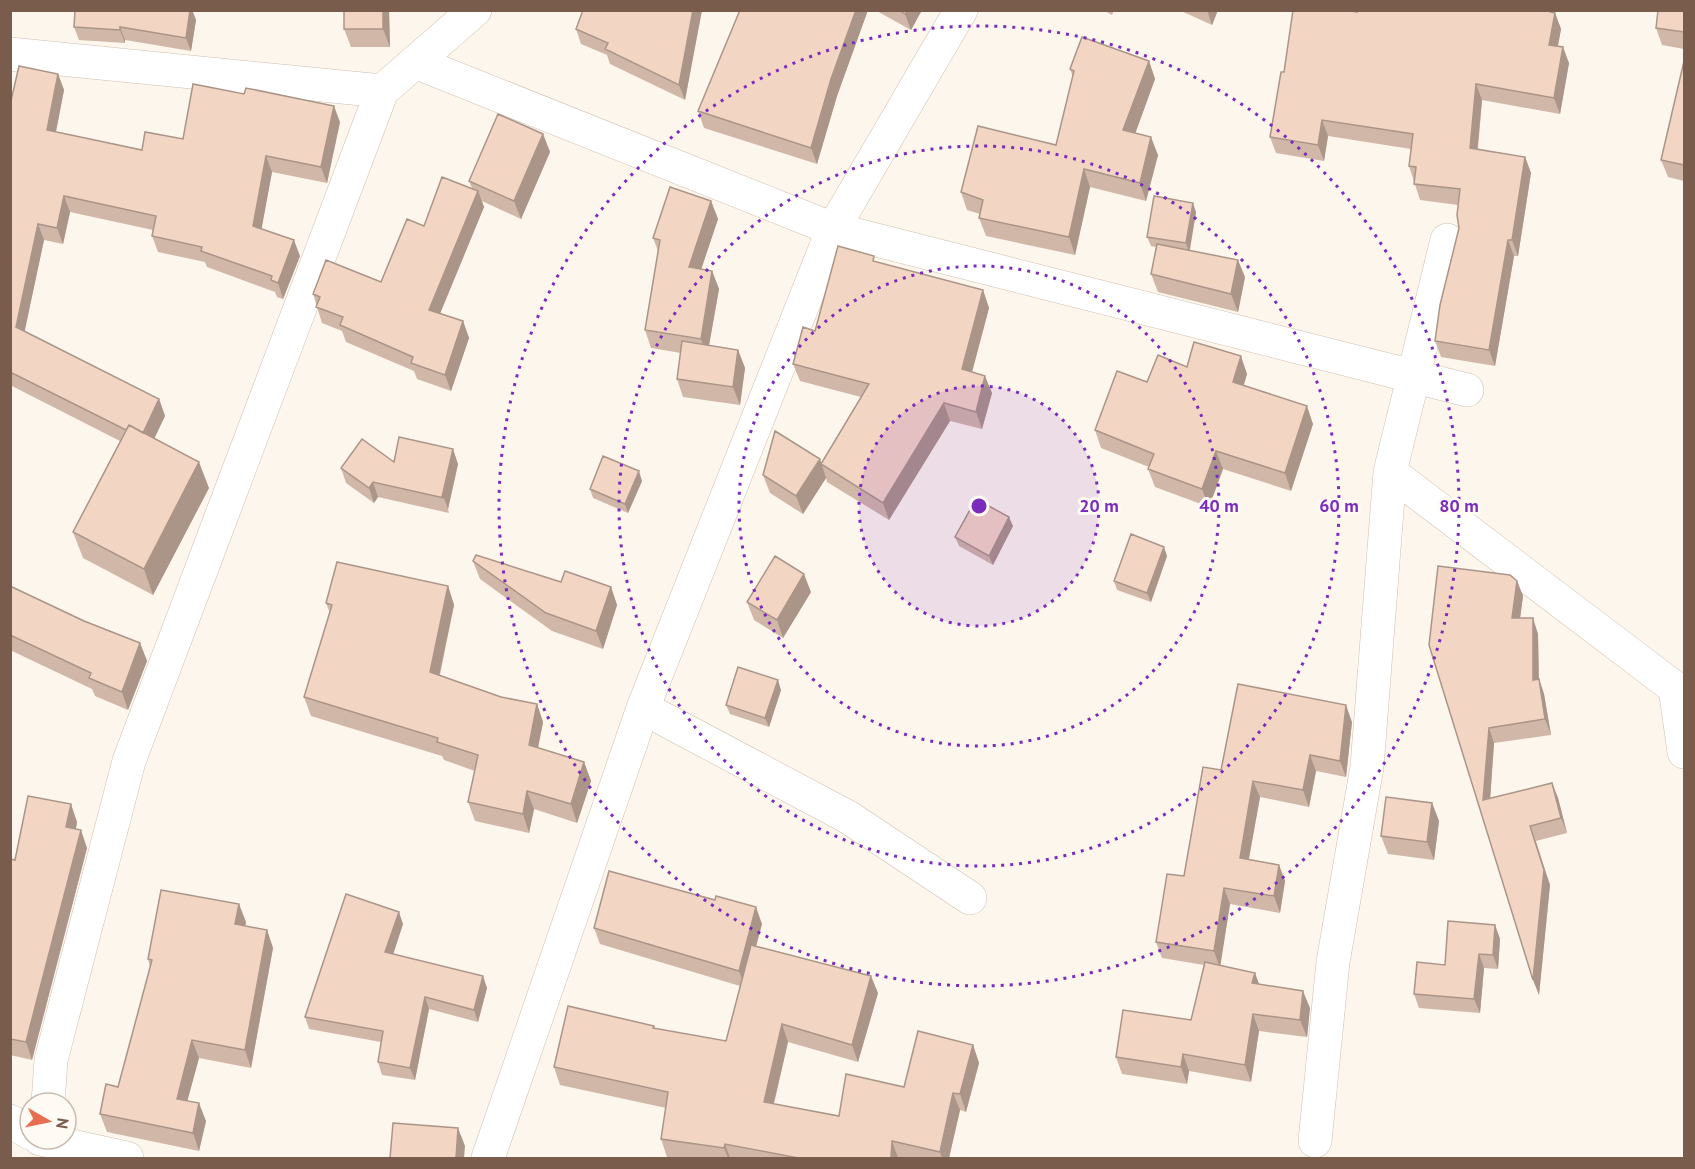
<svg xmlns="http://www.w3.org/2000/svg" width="1695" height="1169" font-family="'PT Sans',sans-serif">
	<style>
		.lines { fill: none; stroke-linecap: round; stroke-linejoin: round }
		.street-casing { stroke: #d1beb0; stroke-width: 34 }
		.street { stroke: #fff; stroke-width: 33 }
		.wall { fill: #d1b7a8 }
		.shaded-wall { fill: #aa9588 }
		.building { fill: #f3d5c3; stroke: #aa9588; stroke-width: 1.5 }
		.ring { fill: none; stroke: #7b2cbf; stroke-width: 3; stroke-dasharray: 3 6 }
		.centre { fill: #7b2cbf; stroke: #fffaf3; stroke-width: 3 }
		.ring-label { font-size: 18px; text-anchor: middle; font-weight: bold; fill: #7b2cbf; stroke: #fffaf3; stroke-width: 6; stroke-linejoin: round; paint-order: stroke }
	</style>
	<rect width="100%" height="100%" fill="#fdf6ec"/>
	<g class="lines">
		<defs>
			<path id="street" d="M10,54L382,91L475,10
				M415,62L833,229L1467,390
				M1390,472L1675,688L1684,752
				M643,708L848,817L970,898
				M48,1103L51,1060L129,761L382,91
				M10,1121L30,1133
				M40,1139L127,1158
				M1315,1141L1333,962L1367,767L1390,472L1447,240
				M488,1158L643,708L833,229L961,10"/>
		</defs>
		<!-- street casing -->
		<use href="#street" class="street-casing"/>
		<!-- street -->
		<use href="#street" class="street"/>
	</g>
	<!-- wall -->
	<path class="wall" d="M75,10H192L196,20L191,51L125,40V43L79,40L74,27Z
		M344,10H389L390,47H351L344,29Z
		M583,10H702L685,100L610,64L607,55L581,44L576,29Z
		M740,10H868L837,96L817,164L704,128L698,111Z
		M875,10H922L911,30Z
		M1103,10H1114L1112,15Z
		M1179,10H1218L1212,25Z
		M1684,10V49L1662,45L1656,28Z
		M1357,12L1555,13L1561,29L1558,46L1569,63L1560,114L1482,100L1478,149L1525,157L1531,173L1518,256H1514L1495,366L1441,357L1435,341L1459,228L1458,205L1420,200L1409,166L1411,149L1328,136L1324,161L1276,153L1270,137L1284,72Z
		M1149,61L1155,79L1135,133L1158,155L1146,201L1090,187L1075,255L986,236L979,218L980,214L967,210L961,192L1056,145L1073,77L1070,69Z
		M1684,61V181L1668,177L1661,160Z
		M58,74L64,90L56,132L142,150L183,139L340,122L327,183L272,172L261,229L300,256L283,299L277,297L275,292L207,267L205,262L158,252L152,236L153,230L70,212L63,244L44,240L24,332L159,399L165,416L154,438L209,488L153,595L83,558L73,532L120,441L10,385V105Z
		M543,134L550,152L521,219L482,201L484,207L440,313L463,321L469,338L451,391L417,379L414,371L346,342L342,331L322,323L313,294L381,282L472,188L469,181Z
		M711,201L718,219L701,269L712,271L719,289L709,345L738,350L745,368L740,405L683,397L677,379L681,353L651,348L645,330L658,251L653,238Z
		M1196,212L1190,250L1245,277L1238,312L1158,292L1151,274L1156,247L1151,246L1147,237Z
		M877,262L983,290L989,308L972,372L992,393L982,429L950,421L889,520L827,482L826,478L803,514L770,493L763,475L820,459L821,463L861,397L800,381L793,364L815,331Z
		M1187,367L1247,374L1244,385L1313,424L1291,491L1223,469L1209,507L1155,487L1148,469L1149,467L1101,448L1095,430L1147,382Z
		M458,464L448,509L449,513L378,497L374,503L346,483L341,468Z
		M642,481L628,513L593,498L590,489Z
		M1013,526L993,565L959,546L955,537Z
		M1167,556L1151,602L1117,590L1114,581Z
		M473,561L561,582L611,587L617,605L603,649L552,631L480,579Z
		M1517,581L1523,596L1520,618L1538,634L1539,679L1544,694L1551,735L1494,743L1490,798L1552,783L1558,798L1567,833L1536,841L1550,885L1539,995L1429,645Z
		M10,586L84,621L140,643L147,661L128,710L95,696L92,689L10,650Z
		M448,586L454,605L440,675L501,697L537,704L543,722L538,748L584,762L591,781L577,823L534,809L529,833L475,821L468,802L475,771L444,760L442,756L311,716L304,697L330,613L326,603Z
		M811,592L783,638L754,620L747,602Z
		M781,690L769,727L730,714L726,705Z
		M1352,722L1346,777L1316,771L1309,807L1260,797L1249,859L1279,865L1285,881L1280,913L1230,904L1220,965L1255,973L1259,984L1310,1008L1307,1037L1259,1031L1251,1082L1189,1071L1187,1084L1122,1074L1116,1057L1191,1020L1204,965L1162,958L1156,942L1184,876L1221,770Z
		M1432,803L1439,821L1434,860L1388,854L1381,836Z
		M77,822L76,829L87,848L32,1060L10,1055V859L15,860Z
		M246,922L245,926L267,930L273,948L251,1068L199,1058L187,1101L206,1121L199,1151L107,1132L100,1114L118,1087L150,967L148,959Z
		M403,924L393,954L487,988L478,1022L429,1009L415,1080L382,1075L378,1062L381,1042L309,1029L305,1017Z
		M762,924L756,946L878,993L858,1062L788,1042L774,1104L839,1116L904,1087L973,1045L979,1063L966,1112L960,1110L949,1158H679L667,1157L661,1139L666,1108L560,1085L554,1067L654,1026L655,1028L726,1041L740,986L600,944L594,928Z
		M1495,925L1500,939L1498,969L1484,968L1480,1013L1419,1008L1414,994L1445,965Z"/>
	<!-- shaded-wall -->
	<path class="shaded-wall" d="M190,10H192L196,20L191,51L186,38Z
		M383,10H389L390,47L383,29Z
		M693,10H702L685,100L679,85Z
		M856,10H868L837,96L817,164L811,148L831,79Z
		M907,10H922L911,30L905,14Z
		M1207,10H1218L1212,25Z
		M1555,13L1561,29L1555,61L1549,45Z
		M120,27L125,40V43L120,30Z
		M1563,47L1569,63L1560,114L1554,98Z
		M1149,61L1155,79L1130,148L1123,130Z
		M58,74L64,90L53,146L47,130Z
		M1476,84L1482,100L1476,164L1470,148Z
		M334,106L340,122L327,183L321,167Z
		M1322,120L1328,136L1324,161L1318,145Z
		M543,134L550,152L521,219L514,201Z
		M1151,137L1158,155L1146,201L1140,183Z
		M266,156L272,172L259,243L253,226Z
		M1525,157L1531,173L1518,256L1512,240Z
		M1084,169L1090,187L1075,255L1069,237Z
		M478,191L484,207L435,326L429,310Z
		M64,196L70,212L63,244L57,228Z
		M711,201L718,219L696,285L689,267Z
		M1193,203L1196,212L1189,253L1186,243Z
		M38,224L44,240L22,344L16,327Z
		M294,240L300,256L283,299L278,283Z
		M1508,240L1514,256L1495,366L1489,350Z
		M1238,260L1245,277L1238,312L1231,294Z
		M712,271L719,289L707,357L701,339Z
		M983,290L989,308L968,387L962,369Z
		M463,321L469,338L451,391L445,375Z
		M738,350L745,368L740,405L733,387Z
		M1241,356L1247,374L1239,400L1233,382Z
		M985,376L992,393L982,429L976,412Z
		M159,399L165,416L147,454L141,438Z
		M944,403L950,421L889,520L883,503Z
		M1307,406L1313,424L1291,491L1285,473Z
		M453,449L458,464L448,509L444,498L442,497Z
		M1216,451L1223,469L1209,507L1202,489Z
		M820,459L826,478L803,514L796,496Z
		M199,462L209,488L153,595L144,569Z
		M639,471L642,481L628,513L625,504Z
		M373,482L378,497L374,503L369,488Z
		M1009,517L1013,526L993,565L989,556Z
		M1164,547L1167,556L1151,602L1147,593Z
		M804,574L811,592L783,638L777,620Z
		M1517,581L1523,596L1518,634L1512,618Z
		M448,586L454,605L436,690L430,672Z
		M611,587L617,605L603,649L596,631Z
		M1533,618L1538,634L1539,695L1533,680Z
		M140,643L147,661L128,710L122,692Z
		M1539,679L1544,694L1551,735L1545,719Z
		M778,680L781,690L769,727L765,718Z
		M537,704L543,722L535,763L529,745Z
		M1346,705L1352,722L1346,777L1340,761Z
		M1489,728L1494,743L1489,816L1483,800Z
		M1310,755L1316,771L1309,807L1303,790Z
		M584,762L591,781L577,823L571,804Z
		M1253,781L1260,797L1246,874L1240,858Z
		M1552,783L1558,798L1567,833L1561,818Z
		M527,791L534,809L529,833L523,814Z
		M1432,803L1439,821L1434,860L1427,842Z
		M71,804L77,822L73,845L66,827Z
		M1530,826L1550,885L1539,995L1533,980Z
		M81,830L87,848L32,1060L26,1042Z
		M1279,865L1285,881L1280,913L1274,896Z
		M1224,888L1230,904L1220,968L1214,951Z
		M239,904L246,922L242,942L235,924Z
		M756,907L762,924L745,987L739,971Z
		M399,912L403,924L390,964L385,952Z
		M1495,925L1500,939L1498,969L1493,955Z
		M267,930L273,948L251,1068L245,1050Z
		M1479,954L1484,968L1480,1013L1474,999Z
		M1255,973L1261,990L1252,983Z
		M483,976L487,988L478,1022L474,1010Z
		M871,976L878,993L858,1062L852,1045Z
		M1303,991L1310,1008L1307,1037L1300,1020Z
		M425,997L429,1009L415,1080L410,1068Z
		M1253,1014L1259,1031L1251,1082L1245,1065Z
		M782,1024L788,1042L770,1119L764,1102Z
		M192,1040L199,1058L183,1117L177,1099Z
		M973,1045L979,1063L966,1112L960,1094Z
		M1183,1054L1189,1071L1187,1084L1181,1067Z
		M953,1093L960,1110L949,1158H942L940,1152Z
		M199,1103L206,1121L199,1151L193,1133Z
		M458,1128L465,1146L464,1158H456Z
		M892,1141L898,1158H891Z
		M725,1144L730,1158H728L724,1148Z"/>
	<!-- building -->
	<path class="building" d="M75,10H190L186,38L120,27V30L74,27Z
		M344,10H383V29H344Z
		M583,10H693L679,85L605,49L608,43L576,29Z
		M740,10H856L831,79L811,148L698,111Z
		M899,10H907L905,14Z
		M1293,10H1347L1357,12V10H1543L1555,13L1549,45L1563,47L1554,98L1476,84L1470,148L1525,157L1512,240H1508L1489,350L1435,341L1440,305L1459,228L1457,215L1460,189L1414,184L1416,167L1409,166L1413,134L1322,120L1318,145L1270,137L1281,72H1284Z
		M1658,10H1684V32L1656,28Z
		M1082,37L1149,61L1123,130L1151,137L1140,183L1084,169L1069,237L979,218L983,200L961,192L978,126L1056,145L1074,71L1070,69Z
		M1684,61V165L1661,160Z
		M19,66L58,74L47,130L142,150L145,132L183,139L193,84L244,94L246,88L334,106L321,167L266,156L253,226L294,240L278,283L271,280L272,276L201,251L202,247L152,236L156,216L64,196L57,228L38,224L16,327L159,399L143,433L129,425L126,430L10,372V105Z
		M498,114L543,134L514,201L469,181Z
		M442,177L478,191L429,310L463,321L445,375L411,363L413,357L340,325L343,317L316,307L320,297L313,294L326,260L381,282L407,219L424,226Z
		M670,187L711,201L689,267L712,271L701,339L645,330L660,240L653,238Z
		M1154,196L1193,203L1186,243L1147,237Z
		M1157,244L1238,260L1231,294L1151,274Z
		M838,246L874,256L873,261L983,290L962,369L985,376L976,412L944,403L883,503L821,464L869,384L793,364L803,327L815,331Z
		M682,341L738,350L733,387L677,379Z
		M1194,342L1241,356L1233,382L1307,406L1285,473L1216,451L1202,489L1148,469L1154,454L1095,430L1117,371L1147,382L1158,355L1187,367Z
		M129,425L199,462L144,569L73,532Z
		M775,431L820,459L796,496L763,475Z
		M399,437L453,449L442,497L444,498L373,482L369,488L341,468L362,439L394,462Z
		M603,456L639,471L625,504L590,489Z
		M976,499L1009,517L989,556L955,537Z
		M1131,534L1164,547L1147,593L1114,581Z
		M476,555L561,582L565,571L611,587L596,631L546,613L473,561Z
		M775,556L804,574L777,620L747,602Z
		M337,562L448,586L430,672L501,697L537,704L529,745L584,762L571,804L527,791L523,814L468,802L478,755L437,742L438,738L304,697L332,605L326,603Z
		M1438,566L1510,575L1517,581L1512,618H1533V680L1539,679L1545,719L1489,728L1483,800L1552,783L1561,818L1530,826L1544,870L1533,980L1429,645Z
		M10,586L84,621L140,643L122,692L89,678L91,673L10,635Z
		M738,667L778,680L765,718L726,705Z
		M1238,684L1346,705L1340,761L1310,755L1303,790L1253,781L1240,858L1279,865L1274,896L1224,888L1214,951L1156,942L1167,874L1184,876L1203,767L1221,770Z
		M28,796L71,804L66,827L81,830L26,1042L10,1039V859L15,860Z
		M1386,797L1432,803L1427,842L1381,836Z
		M609,871L715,900L716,896L756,907L739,971L594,928Z
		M161,890L239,904L235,924L267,930L245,1050L192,1040L177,1099L199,1103L193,1133L100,1114L106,1084L118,1087L152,960L148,959Z
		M346,894L399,912L385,952L483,976L474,1010L425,997L410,1068L378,1062L383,1031L305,1017Z
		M1448,921L1495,925L1493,955L1479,954L1474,999L1414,994L1417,962L1445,965Z
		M751,945L871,976L852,1045L782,1024L764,1102L839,1116L846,1074L904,1087L918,1031L973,1045L960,1094L953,1093L940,1152L892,1141L891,1158H798L725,1144L724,1148L661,1139L668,1092L554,1067L568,1006L654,1026L653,1028L726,1041Z
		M1205,962L1255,973L1252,983L1303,991L1300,1020L1253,1014L1245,1065L1183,1054L1181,1067L1116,1057L1123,1010L1191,1020Z
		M393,1123L458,1128L456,1158H390Z"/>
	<!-- distance rings -->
	<circle cx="979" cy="506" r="120" fill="#7b2cbf" fill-opacity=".12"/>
	<g class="ring">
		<circle cx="979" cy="506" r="120"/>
		<circle cx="979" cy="506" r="240"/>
		<circle cx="979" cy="506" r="360"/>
		<circle cx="979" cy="506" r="480"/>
	</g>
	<circle cx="979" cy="506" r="9" class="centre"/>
	<g class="ring-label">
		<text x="1099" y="512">20 m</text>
		<text x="1219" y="512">40 m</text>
		<text x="1339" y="512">60 m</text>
		<text x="1459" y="512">80 m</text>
	</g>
	<!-- border -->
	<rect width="1695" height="1169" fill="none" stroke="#7a5c4d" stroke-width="24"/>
	<!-- north arrow -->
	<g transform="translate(48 1121) rotate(99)"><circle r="28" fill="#fffaf3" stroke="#cabbb1" stroke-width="1.5"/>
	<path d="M0-4.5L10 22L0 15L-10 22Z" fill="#e76f51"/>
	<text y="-9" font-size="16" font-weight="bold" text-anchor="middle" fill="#7a5c4d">N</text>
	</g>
</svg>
